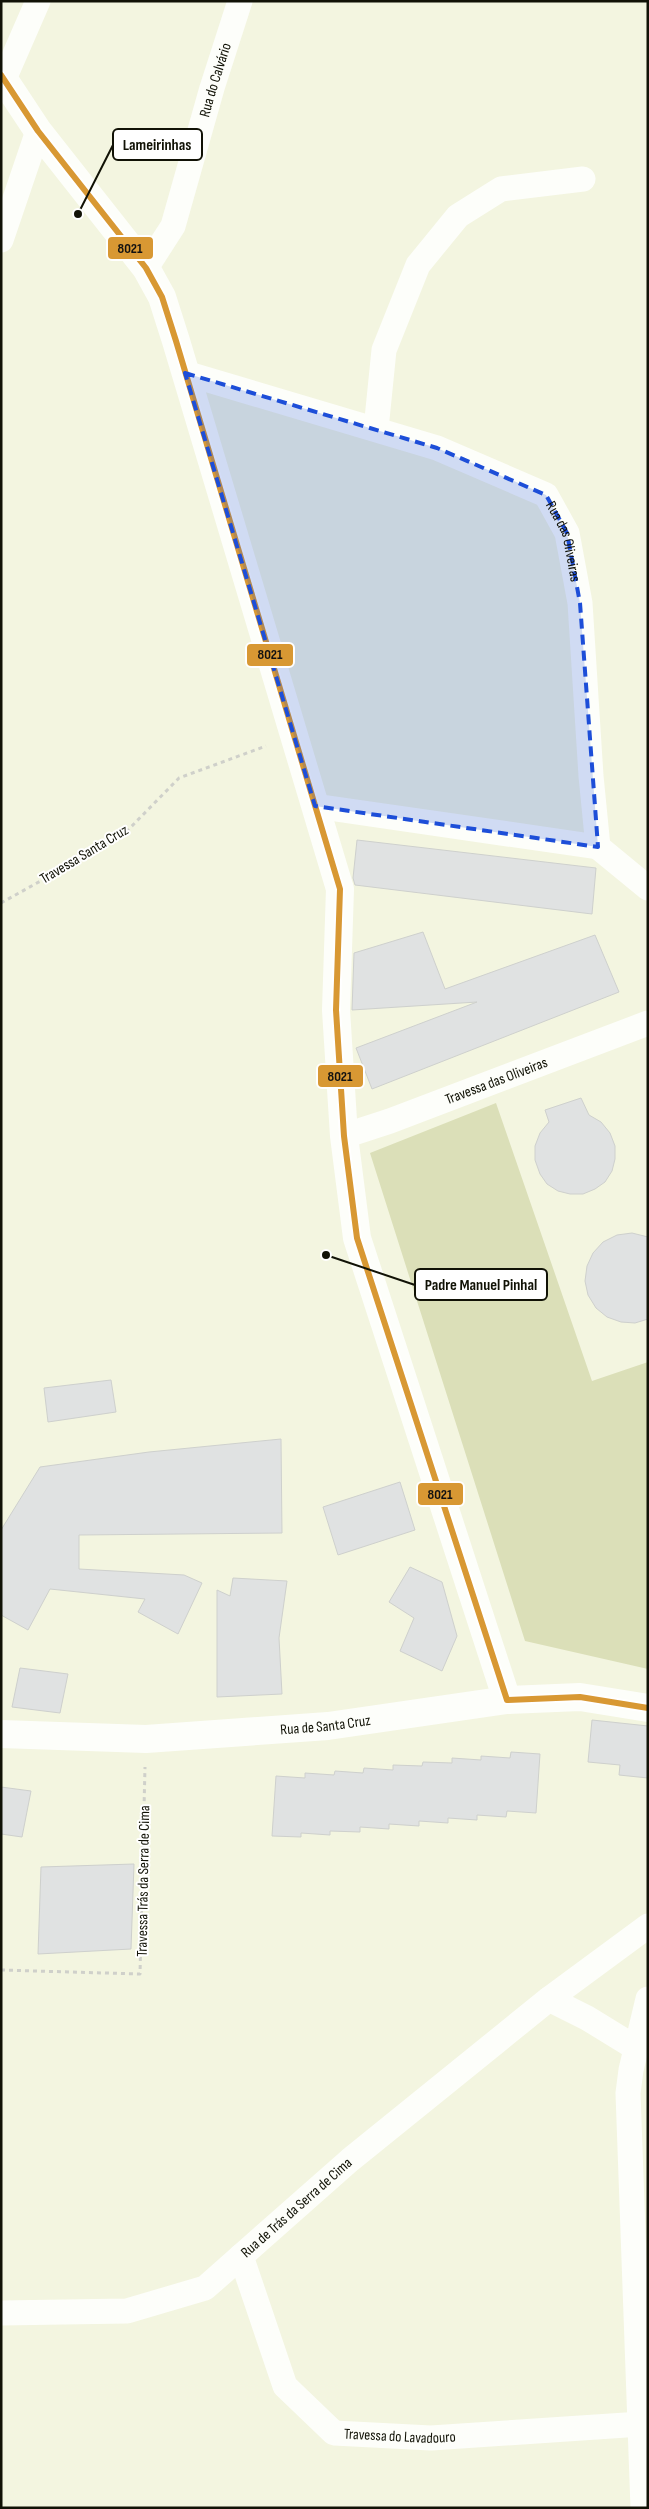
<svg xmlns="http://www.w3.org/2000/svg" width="649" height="2509" font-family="'Sofia Sans Condensed',sans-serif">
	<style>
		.green { fill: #dbdfb8 }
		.building { fill: #e0e2e2; stroke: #ced0cd }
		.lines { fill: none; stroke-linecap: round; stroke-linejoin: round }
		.path { stroke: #cfd0ca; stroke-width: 3; stroke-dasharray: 4 4; stroke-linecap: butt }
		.street { stroke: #fdfefa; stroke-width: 25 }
		.secondary { stroke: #fdfefa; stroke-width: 28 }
		.bus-1-casing { stroke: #fff; stroke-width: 10 }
		.bus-1 { stroke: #d89833; stroke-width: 6 }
		.marked { fill: #1d4ed8; fill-opacity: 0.2; stroke: #1d4ed8; stroke-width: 4; stroke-dasharray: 10 6; stroke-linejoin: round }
		.labels { text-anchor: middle; stroke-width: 4; stroke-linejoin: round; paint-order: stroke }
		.street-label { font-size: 15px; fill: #111206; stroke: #fff }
		.leader { fill: none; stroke: #111206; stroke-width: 2 }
		.callout-dot { fill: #111206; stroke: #fff; stroke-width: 2 }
		.callout { fill: #fff; stroke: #111206; stroke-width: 2 }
		.callout-label { font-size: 16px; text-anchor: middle; font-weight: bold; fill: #111206 }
		.line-badge { stroke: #fff; stroke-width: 2 }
		.pale-badge-label { font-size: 14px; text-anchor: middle; font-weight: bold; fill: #111 }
	</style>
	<rect width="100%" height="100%" fill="#f3f5e0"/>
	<!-- green -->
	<path class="green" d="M496,1103L592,1381L648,1362V1669L525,1641L370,1153Z"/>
	<!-- building -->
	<path class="building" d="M357,840L596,868L592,914L355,885L353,878Z
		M423,932L445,989L595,935L619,992L372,1089L356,1048L477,1002L352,1010L354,953Z
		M581,1098L589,1115L601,1122L610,1133L615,1146V1159L612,1171L605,1182L595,1189L583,1194H570L558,1191L547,1184L540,1174L535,1160V1146L540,1133L549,1122L545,1110Z
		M632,1233L648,1237V1319L635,1323L621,1322L607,1317L596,1308L588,1295L585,1281L587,1266L593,1253L603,1242L617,1235Z
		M111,1380L116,1412L48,1422L44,1388Z
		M281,1439L282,1533L79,1535V1569L184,1575L202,1583L178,1634L138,1612L145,1599L50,1589L28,1630L1,1615V1530L40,1467L149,1452Z
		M400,1482L415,1530L338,1555L323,1507Z
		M410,1567L442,1582L457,1636L442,1671L400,1651L414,1618L389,1602Z
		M233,1578L287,1581L279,1638L282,1694L217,1697V1590L230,1596Z
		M20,1668L68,1674L60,1713L12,1707Z
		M592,1720L648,1726V1778L619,1775L620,1765L588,1762Z
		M511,1752L540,1754L536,1813L507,1811L506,1817L477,1815V1820L448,1818V1823L419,1821V1826L389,1824V1829L360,1827V1832L330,1831V1835L301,1833V1837L272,1836L276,1776L305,1778V1773L334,1775L335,1771L363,1773L364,1768L393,1770V1765L422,1766L423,1762L452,1763V1758L481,1760V1756L510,1758Z
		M1,1787L31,1791L22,1837L1,1834Z
		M134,1864L131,1949L38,1954L41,1867Z"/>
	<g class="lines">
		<!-- path -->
		<path class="path" d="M1,903L98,849L127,831L179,778L266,746
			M1,1970L140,1974L145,1767"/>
		<!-- street -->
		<g class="street">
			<path d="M4,79L38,1"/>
			<path d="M1,240L38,131"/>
			<path id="s1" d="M146,268L173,226L212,88L240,1"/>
			<path id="s2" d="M185,373L437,448L546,495L567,533L580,603L591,776L598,847L648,888"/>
			<path d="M376,429L384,350L418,265L458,216L501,189L583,179"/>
			<path d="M315,806L598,847"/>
			<path id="s3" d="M344,1136L390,1121L648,1023"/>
			<path d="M549,1999L587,2018L636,2048"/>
			<path id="s4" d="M241,2256L285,2386L334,2433L431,2438L641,2424"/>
			<path id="s5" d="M1,2313L127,2311L205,2288L350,2160L549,1999L648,1926"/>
			<path d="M643,2508L628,2093L631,2070L648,1999"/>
		</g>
		<!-- secondary -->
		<g class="secondary">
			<path d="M1,75L38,131L146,268L162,297L176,341L340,889L336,1010L344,1136L357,1238L507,1700"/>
			<path id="s6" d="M1,1734L146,1739L328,1726L507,1700L580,1697L648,1708"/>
		</g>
		<defs>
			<path id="bus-1" d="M1,75L38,131L146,268L162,297L176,341L340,889L336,1010L344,1136L357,1238L507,1700
				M507,1700L580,1697L648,1708"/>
		</defs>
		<!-- bus-1 casing -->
		<use href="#bus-1" class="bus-1-casing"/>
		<!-- bus-1 -->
		<use href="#bus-1" class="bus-1"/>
	</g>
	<!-- marked area -->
	<path class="marked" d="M185,373L437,448L546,495L567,533L580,603L598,847L315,806Z"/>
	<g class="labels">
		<!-- street labels -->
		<g class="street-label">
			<text dy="5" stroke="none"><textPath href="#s1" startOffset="202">Rua do Calvário</textPath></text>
			<text dy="5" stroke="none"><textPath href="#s2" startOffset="432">Rua das Oliveiras</textPath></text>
			<text transform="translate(84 854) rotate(-31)" y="5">Travessa Santa Cruz</text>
			<text dy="5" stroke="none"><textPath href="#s3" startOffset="162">Travessa das Oliveiras</textPath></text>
			<text dy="5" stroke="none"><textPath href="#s6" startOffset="325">Rua de Santa Cruz</textPath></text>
			<text transform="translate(143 1881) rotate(-89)" y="5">Travessa Trás da Serra de Cima</text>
			<text dy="5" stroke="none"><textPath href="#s5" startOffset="329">Rua de Trás da Serra de Cima</textPath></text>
			<text dy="5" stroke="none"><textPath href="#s4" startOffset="271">Travessa do Lavadouro</textPath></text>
		</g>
	</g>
	<!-- callouts -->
	<path class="leader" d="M78 214L113 145M326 1255L415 1285"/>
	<g class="callout-dot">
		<circle cx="78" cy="214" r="5"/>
		<circle cx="326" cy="1255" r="5"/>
	</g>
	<g class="callout">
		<rect x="113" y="129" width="89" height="31" rx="5"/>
		<rect x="415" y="1269" width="132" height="31" rx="5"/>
	</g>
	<g class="callout-label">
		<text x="157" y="150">Lameirinhas</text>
		<text x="481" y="1290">Padre Manuel Pinhal</text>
	</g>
	<g class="line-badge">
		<rect x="107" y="236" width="47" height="24" rx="5" fill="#d89833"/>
		<rect x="246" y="643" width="48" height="24" rx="5" fill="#d89833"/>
		<rect x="317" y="1064" width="47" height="24" rx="5" fill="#d89833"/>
		<rect x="417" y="1482" width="47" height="24" rx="5" fill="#d89833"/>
	</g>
	<g class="pale-badge-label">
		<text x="130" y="253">8021</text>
		<text x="270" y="659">8021</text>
		<text x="340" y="1081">8021</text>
		<text x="440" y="1499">8021</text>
	</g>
	<!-- border -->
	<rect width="649" height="2509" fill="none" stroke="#111206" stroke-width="5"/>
</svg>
